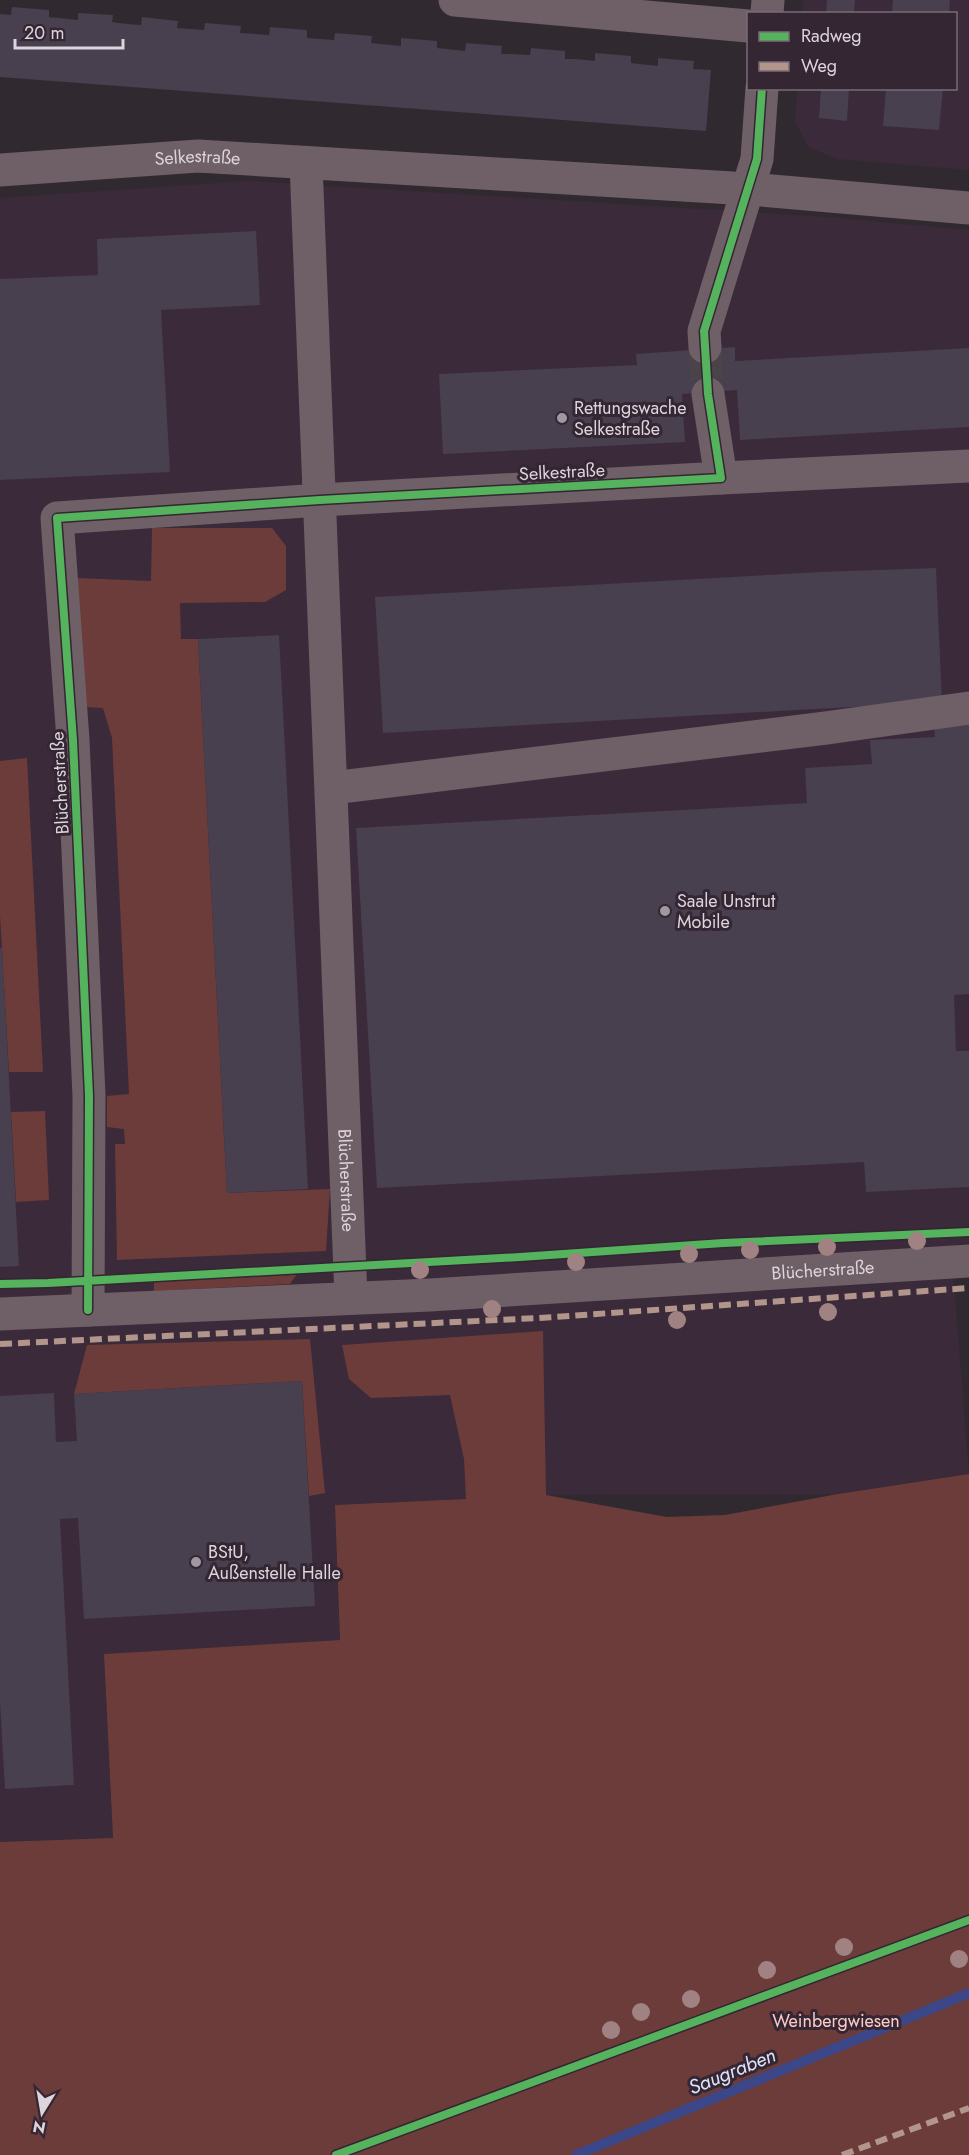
<svg xmlns="http://www.w3.org/2000/svg" width="969" height="2155" font-family="Jost,sans-serif">
	<style>
		.built { fill: #3b2a3a }
		.green { fill: #6c3c3a }
		.lines { fill: none; stroke-linecap: round; stroke-linejoin: round }
		.stream { stroke: #3b4788; stroke-width: 10 }
		.building { fill: #483f4f }
		.minor-tunnel { stroke: #4a444a; stroke-width: 33; stroke-dasharray: 33 16; stroke-linecap: butt }
		.minor { stroke: #6f5f66; stroke-width: 33 }
		.quiet { stroke: #b2968c; stroke-width: 6; stroke-dasharray: 12 6; stroke-linecap: butt }
		.cycleway-casing { stroke: #342633; stroke-width: 11 }
		.cycleway { stroke: #56b35d; stroke-width: 8 }
		.tree { fill: #a18282 }
		.poi-dot { fill: #a098a0; stroke: #342633; stroke-width: 2 }
		.labels { text-anchor: middle; stroke-width: 6; stroke-linejoin: round; paint-order: stroke }
		.street-label { font-size: 18px; fill: #ddd4dc; stroke: #342633 }
		.poi-label { font-size: 18px; fill: #ddd4dc; stroke: #342633; text-anchor: start }
		.park-label { font-size: 18px; fill: #fecac5; stroke: #342633 }
		.water-label { font-size: 20px; font-style: italic; fill: #dde3f9; stroke: #342633 }
	</style>
	<rect width="100%" height="100%" fill="#302a30"/>
	<!-- built -->
	<path class="built" d="M803,0H969V170L837,159L808,147L795,122L797,89L956,88V14L802,13Z
		M247,181L814,216L969,230V1243L951,1245L969,1474L838,1494L546,1495L335,1505L340,1640L104,1654L113,1838L0,1842V198Z"/>
	<!-- green -->
	<path class="green" d="M152,528H272L286,546V590L265,602L180,603L181,639H198L227,1193L330,1189L326,1251L117,1260L115,1144H125L124,1129L107,1127V1096L129,1094L112,738L103,708L84,707L76,578L151,581Z
		M27,758L43,1072H9L0,915V761Z
		M45,1111L49,1200L16,1202L11,1112Z
		M297,1274L290,1284L154,1291V1276Z
		M543,1331L546,1495L667,1517L725,1515L838,1494L969,1474V2155H0V1842L113,1838L104,1654L340,1640L335,1505L466,1499L464,1459L450,1395L371,1398L349,1379L342,1345Z
		M310,1339L325,1493L309,1496L302,1381L74,1394L87,1345Z"/>
	<g class="lines">
		<!-- stream -->
		<path class="stream" d="M576,2155L969,1993"/>
	</g>
	<!-- building -->
	<path class="building" d="M827,0H855L854,14H826Z
		M893,0H950L949,14H892Z
		M12,7L49,10V17L78,20V13L113,15L112,22L127,24L141,25L142,17L178,21L177,28L204,30L205,23L241,26L240,33L269,35L270,27L307,30V38L334,40L335,33L372,36L371,43L401,46V38L437,41V48L465,51L466,43L502,46L501,54H512L530,55L531,48L565,51V59H576L595,61V53L631,56V63L639,64L658,66V58L694,61L693,69L711,70L706,131L0,77V14L11,15Z
		M821,88H849L847,121L819,118Z
		M886,88H943L939,130L883,126Z
		M256,231L260,305L161,310L170,472L0,480V279L98,275L97,239Z
		M735,347V361L969,348V427L740,440L737,390L682,394L685,442L443,454L439,374L637,365L636,354Z
		M936,568L942,702L383,733L375,597L821,572Z
		M279,635L308,1189L227,1193L198,639Z
		M969,724V994L954,995L956,1051H969V1187L866,1192L864,1162L377,1188L356,828L807,803L805,768L872,764L870,740L935,737L934,726Z
		M0,948H2L19,1266L0,1267Z
		M302,1381L315,1606L84,1619L78,1518L60,1519L74,1785L5,1789L0,1702V1396L54,1393L56,1442L77,1441L74,1394Z"/>
	<g class="lines">
		<!-- minor-tunnel -->
		<path class="minor-tunnel" d="M705,347L708,394"/>
		<!-- minor -->
		<g class="minor">
			<path d="M455,0L748,26"/>
			<path d="M767,14L768,0"/>
			<path id="s1" d="M306,163L351,1298"/>
			<path id="s2" d="M0,170L198,156L749,189L969,208"/>
			<path d="M705,347L704,331L757,159L762,88"/>
			<path d="M721,478L969,466"/>
			<path d="M332,788L826,728L969,708"/>
			<path d="M88,1310L89,1096L73,740L57,518L320,500L721,478L708,394"/>
			<path id="s3" d="M0,1314L430,1295L969,1261"/>
		</g>
		<!-- quiet -->
		<path class="quiet" d="M0,1344L539,1318L969,1288
			M842,2155L969,2108"/>
		<defs>
			<path id="cycleway" d="M0,1284L48,1283L520,1257L723,1243L969,1232
				M88,1310L89,1096L73,740L57,518L320,500L721,478L708,394L704,331L757,159L762,88
				M336,2155L969,1920"/>
		</defs>
		<!-- cycleway casing -->
		<use href="#cycleway" class="cycleway-casing"/>
		<!-- cycleway -->
		<use href="#cycleway" class="cycleway"/>
	</g>
	<!-- trees -->
	<g class="tree">
		<circle cx="917" cy="1241" r="9"/>
		<circle cx="827" cy="1247" r="9"/>
		<circle cx="750" cy="1250" r="9"/>
		<circle cx="689" cy="1254" r="9"/>
		<circle cx="576" cy="1262" r="9"/>
		<circle cx="420" cy="1270" r="9"/>
		<circle cx="492" cy="1309" r="9"/>
		<circle cx="828" cy="1312" r="9"/>
		<circle cx="677" cy="1320" r="9"/>
		<circle cx="844" cy="1947" r="9"/>
		<circle cx="959" cy="1959" r="9"/>
		<circle cx="767" cy="1970" r="9"/>
		<circle cx="691" cy="1999" r="9"/>
		<circle cx="641" cy="2012" r="9"/>
		<circle cx="611" cy="2030" r="9"/>
	</g>
	<!-- markers -->
	<g class="poi-dot">
		<circle cx="562" cy="418" r="6"/>
		<circle cx="665" cy="911" r="6"/>
		<circle cx="196" cy="1562" r="6"/>
	</g>
	<g class="labels">
		<!-- street labels -->
		<g class="street-label">
			<text dy="6" stroke="none"><textPath href="#s2" startOffset="198">Selkestraße</textPath></text>
			<text transform="translate(562 472) rotate(-3)" y="6">Selkestraße</text>
			<text transform="translate(60 783) rotate(-93)" y="6">Blücherstraße</text>
			<text dy="6" stroke="none"><textPath href="#s1" startOffset="1018">Blücherstraße</textPath></text>
			<text dy="6" stroke="none"><textPath href="#s3" startOffset="824">Blücherstraße</textPath></text>
		</g>
		<!-- poi labels -->
		<g class="poi-label">
			<text x="574" y="414">Rettungswache<tspan x="574" dy="21">Selkestraße</tspan></text>
			<text x="677" y="907">Saale Unstrut<tspan x="677" dy="21">Mobile</tspan></text>
			<text x="208" y="1558">BStU,<tspan x="208" dy="21">Außenstelle Halle</tspan></text>
		</g>
		<!-- park labels -->
		<g class="park-label">
			<text x="836" y="2027">Weinbergwiesen</text>
		</g>
		<!-- water labels -->
		<g class="water-label">
			<text transform="translate(732 2071) rotate(-22)" y="7">Saugraben</text>
		</g>
	</g>
	<!-- legend -->
	<rect x="747" y="12" width="210" height="78" fill="#342633" stroke="#786c77" stroke-width="1.5"/>
	<rect x="759" y="32" width="30" height="9" fill="#56b35d" stroke="#786c77" stroke-width="1.5"/>
	<text x="801" y="42" font-size="18" fill="#ddd4dc">Radweg</text>
	<rect x="759" y="62" width="30" height="9" fill="#b2968c" stroke="#786c77" stroke-width="1.5"/>
	<text x="801" y="72" font-size="18" fill="#ddd4dc">Weg</text>
	<!-- north arrow -->
	<g transform="translate(42 2113) rotate(191)" stroke="#342633" stroke-width="4.5" paint-order="stroke">
	<path d="M0-4.5L10 22L0 15L-10 22Z" fill="#ddd4dc"/>
	<text y="-9" font-size="16" font-weight="bold" text-anchor="middle" fill="#ddd4dc">N</text>
	</g>
	<!-- scale -->
	<path d="M15 39v9h108v-9" fill="none" stroke="#ddd4dc" stroke-width="3"/>
	<text x="24" y="39" font-size="18" fill="#ddd4dc" stroke="#342633" stroke-width="4.5" paint-order="stroke">20 m</text>
</svg>
